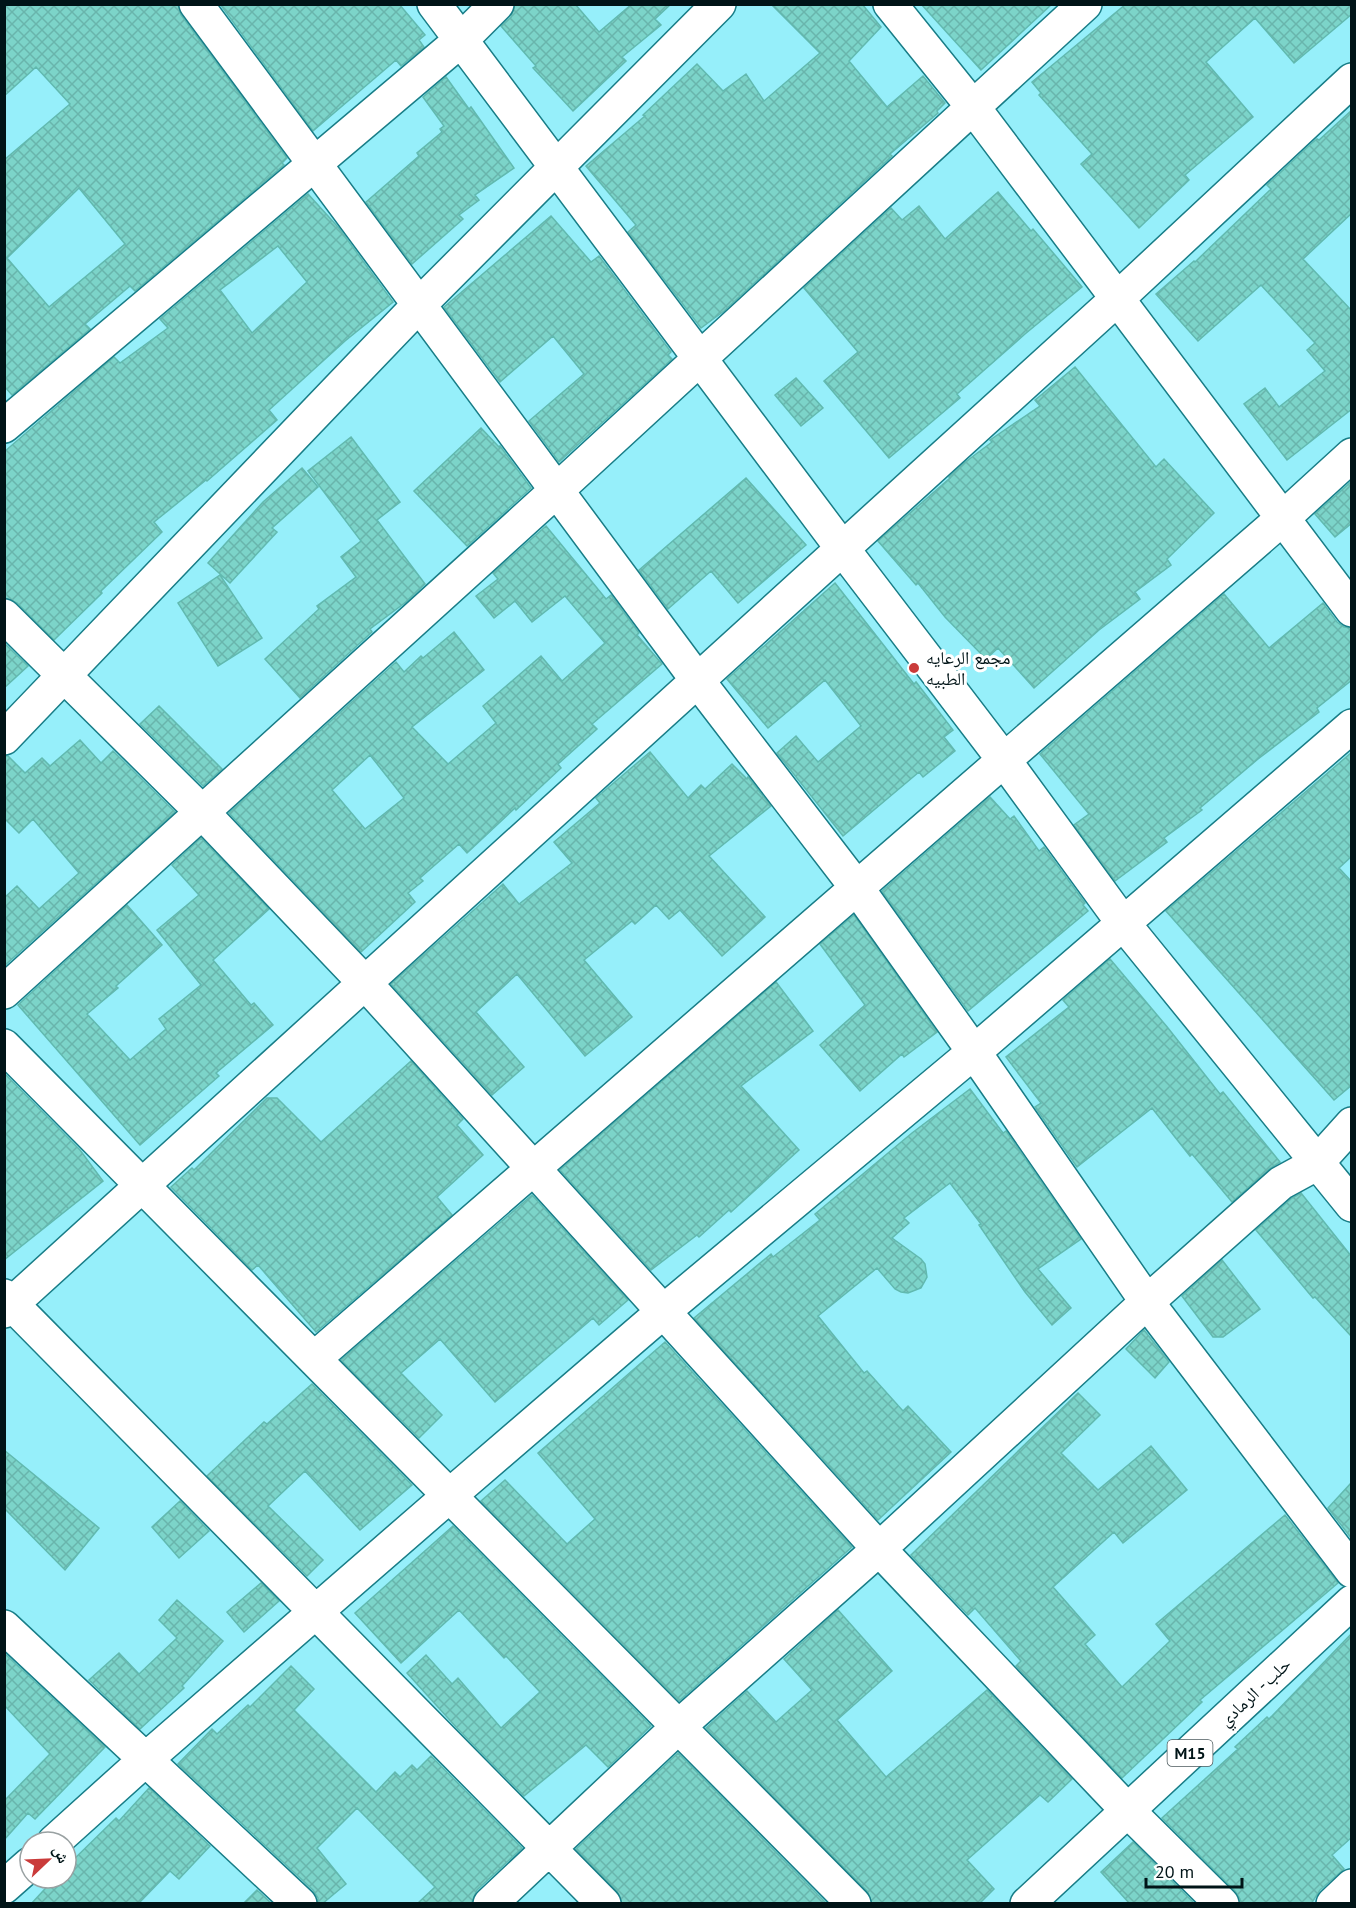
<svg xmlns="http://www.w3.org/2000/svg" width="1356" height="1908" font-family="'PT Sans','Noto Naskh Arabic',sans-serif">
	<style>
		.building { fill: url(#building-cross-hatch); stroke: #61b9af; stroke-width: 1.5; fill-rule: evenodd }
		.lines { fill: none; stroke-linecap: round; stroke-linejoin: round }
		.minor-casing { stroke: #187d87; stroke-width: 36 }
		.highway-casing { stroke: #187d87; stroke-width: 36 }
		.minor { stroke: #fff; stroke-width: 33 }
		.highway { stroke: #fff; stroke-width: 33 }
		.poi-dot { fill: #ca3b3a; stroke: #fff; stroke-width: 2 }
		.labels { text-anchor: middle; stroke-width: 6; stroke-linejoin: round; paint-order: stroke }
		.shield { fill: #fff; stroke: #4c5a5d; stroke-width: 1.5 }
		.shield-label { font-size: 16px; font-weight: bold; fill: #001417 }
		.poi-label { font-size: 18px; fill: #001417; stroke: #fff; text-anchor: start }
		.street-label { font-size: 18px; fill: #001417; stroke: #fff }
	</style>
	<defs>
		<pattern id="building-cross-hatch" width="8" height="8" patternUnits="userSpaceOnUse" patternTransform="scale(1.5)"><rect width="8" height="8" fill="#7cd4c9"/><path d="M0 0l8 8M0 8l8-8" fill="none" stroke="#69b5ac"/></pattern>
	</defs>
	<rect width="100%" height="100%" fill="#96effa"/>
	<!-- building -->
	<path class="building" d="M4,4H178L181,15L287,158L282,163L284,165L135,291L130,286L85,324L90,329L12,395L4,386V160L70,104L36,67L4,96ZM79,188L125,244L49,307L7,258Z
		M220,4H399L425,35L419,40L424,47L401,66L396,60L313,131Z
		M515,4H575L599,32L632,4H671L655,19L661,25L622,57L626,61L573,111L533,68L536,66L501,26L511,17Z
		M771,4H862L881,27L849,61L887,107L923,76L945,103L937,111L938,113L890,154L892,156L724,311L701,328L628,232L636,225L586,166L645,116L643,115L697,64L723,91L746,74L764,101L820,53Z
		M921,4H1052L981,70Z
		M1126,4H1352V14L1294,63L1255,18L1206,62L1253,117L1185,175L1189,180L1139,228L1081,164L1092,154L1039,95L1041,93L1032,82Z
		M446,77L469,109L471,107L514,168L475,195L479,200L459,215L463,219L412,264L366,202L419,156L417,153L442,132L440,129L444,126L423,97Z
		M1352,110V213L1303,259L1352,311V409L1287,460L1244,404L1265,388L1279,407L1325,371L1307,350L1315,343L1261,285L1198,341L1156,294L1194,261L1195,262L1271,189L1267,185L1312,143L1317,139L1319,140Z
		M998,192L1031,231L1033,229L1082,287L1025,334L957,394L960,398L889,458L824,381L858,352L804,288L891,208L902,220L919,206L945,239Z
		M308,194L338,227L393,302L345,341L269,410L277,420L207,481L206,480L154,522L162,532L101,591L102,593L54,640L17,603L4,598V452L114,357L120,363L168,328L160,319ZM278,246L307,282L252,333L220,290Z
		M551,216L591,262L599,256L671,352L668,355L672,359L559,462L529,421L584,374L553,336L500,382L444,307Z
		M1075,367L1156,467L1164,459L1214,513L1167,559L1171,565L1135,592L1140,599L1099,630L1034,688L998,648L986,659L945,617L918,583L916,585L878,541L950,478L949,477L964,463L992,442L990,440L1040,406L1035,400Z
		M796,378L823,408L801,426L775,395Z
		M481,428L499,447L500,446L531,488L467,546L414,491Z
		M351,437L400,502L377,520L425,584L406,602L370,629L372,632L300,698L265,659L319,609L317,606L356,577L341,557L361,541L308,471Z
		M302,468L318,487L272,528L277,532L230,583L208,563L263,502Z
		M746,478L806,545L738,603L711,571L668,609L639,570Z
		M1352,481V523L1335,537L1315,514Z
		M546,526L606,599L611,595L639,633L637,635L662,664L592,724L597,729L558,764L561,768L516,810L515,808L467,853L459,844L420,878L423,881L408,893L415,902L361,952L229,813L396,662L404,672L421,656L423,658L454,632L484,670L412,727L448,764L496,723L483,706L541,656L562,681L605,643L565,596L532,622L515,601L494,618L476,596L498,579L493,573ZM370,755L404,798L365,829L332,790Z
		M220,575L262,638L218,666L178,603Z
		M835,583L914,684L916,682L953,730L944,737L955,751L923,777L919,772L843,836L777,753L796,736L818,762L861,726L825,680L768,728L727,679Z
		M1224,594L1269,648L1323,603L1337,622L1344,627L1352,628V680L1317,708L1319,712L1258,759L1200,808L1202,810L1164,838L1167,842L1115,881L1074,825L1089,814L1040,754Z
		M4,643L28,666L4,688Z
		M159,706L222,769L203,786L140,724Z
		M80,740L101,763L113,751L175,812L4,966V898L17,886L39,909L79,873L33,819L19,833L4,818V756H8L25,773L42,758L50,766Z
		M650,752L688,798L701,785L705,789L732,764L747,779L748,777L771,806L709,856L765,917L722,956L680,910L669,919L656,905L635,924L632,921L584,960L632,1017L585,1056L517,974L476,1012L524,1067L492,1095L391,984L503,884L519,904L572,863L554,842L600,803L596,798Z
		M1351,753V857L1339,868L1352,882V1085L1334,1100L1166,911Z
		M990,797L1010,819L1014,816L1039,851L1044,847L1085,903L1083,905L1088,911L968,1011L882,891Z
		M201,838L269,909L213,960L251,1005L254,1003L273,1025L216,1073L219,1076L140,1145L18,1005L127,905L162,945L116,986L118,988L87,1014L130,1060L166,1029L159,1019L201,985L157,930L199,895L172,865Z
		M854,915L937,1032L904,1057L902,1054L860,1091L820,1045L865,1005L820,944Z
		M1110,959L1168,1028L1220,1094L1223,1092L1280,1162L1269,1169L1232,1202L1192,1154L1190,1156L1152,1108L1077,1167L1035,1107L1041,1103L1006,1057L1069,1007L1063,1000Z
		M776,982L813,1031L741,1086L799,1150L731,1212L729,1210L699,1237L697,1235L651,1270L560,1170Z
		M411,1061L463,1119L457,1125L483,1155L437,1197L452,1215L316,1332L258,1265L252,1270L171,1187L192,1168L194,1170L267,1098H277L321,1142Z
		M4,1073L80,1150L103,1181L4,1260Z
		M970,1089L1003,1133L1006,1131L1081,1239L1038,1269L1071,1308L1052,1325L1025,1292L979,1225L981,1224L950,1183L904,1218L909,1223L892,1238L921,1259L925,1264L927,1277L921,1288L908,1293L901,1292L895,1289L877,1268L818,1316L864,1373L867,1371L903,1411L908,1406L951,1452L878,1520L694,1318L771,1254L773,1257L820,1220L815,1214L912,1133Z
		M1301,1193L1352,1257V1337L1315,1297L1313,1298L1256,1230L1292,1198Z
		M532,1195L628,1300L599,1325L593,1318L495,1402L440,1339L401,1373L442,1415L419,1438L341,1360Z
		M1222,1260L1260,1309L1223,1337H1213L1182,1296Z
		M1144,1330L1169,1362L1155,1378L1126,1349Z
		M665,1342L852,1547L679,1701L481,1501L505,1480L567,1544L595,1519L538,1453Z
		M312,1384L412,1485L360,1530L305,1471L268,1506L323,1560L307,1576L207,1476L264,1422L267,1424Z
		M1078,1393L1100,1415L1061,1453L1098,1490L1151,1446L1187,1490L1123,1543L1114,1532L1053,1587L1095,1635L1085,1644L1122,1687L1170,1641L1156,1624L1285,1515L1338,1583L1200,1700L1202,1702L1122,1778L1016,1666L1021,1661L975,1608L968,1615L911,1555Z
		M4,1450L99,1528L65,1570L4,1508Z
		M1352,1482V1539L1328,1508Z
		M180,1501L209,1531L179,1558L152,1527Z
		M453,1526L651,1726L608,1767L586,1745L524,1796L457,1728L407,1673L426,1655L452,1684L458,1678L501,1728L540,1692L506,1656L504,1658L459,1610L401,1663L355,1613Z
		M261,1583L279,1601L244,1632L227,1612Z
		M177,1600L223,1641L182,1686L184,1688L140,1729L89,1680L119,1653L139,1674L177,1638L159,1620Z
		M838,1610L892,1671L837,1720L886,1777L987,1690L1072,1779L1048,1802L1040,1795L967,1860L994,1889L979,1904H872L867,1891L706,1728L747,1691L776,1722L812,1690L784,1659Z
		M1352,1633V1837L1332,1855L1344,1869L1320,1890L1311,1904H1240V1899L1235,1891L1162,1818L1238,1749L1235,1747L1267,1717L1269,1719Z
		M4,1653L105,1747L35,1819L28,1813L4,1840V1801L50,1754L4,1705Z
		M291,1666L314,1689L294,1710L376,1792L395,1772L400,1777L412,1765L417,1770L431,1756L522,1848L477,1890L471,1904H417L435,1887L357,1808L317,1848L346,1884L322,1904H318V1898L313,1890L178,1764L212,1729L217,1734L248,1705L250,1707Z
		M678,1753L827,1904H622L617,1891L576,1849Z
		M149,1788L210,1846L179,1879L170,1871L138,1904H31L55,1878H66V1867L116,1818L119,1821Z
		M1133,1842L1195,1904H1130L1101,1872Z
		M257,1890L272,1904H243Z"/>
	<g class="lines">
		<defs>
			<path id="minor" d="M196,4L698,681L857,888L974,1052L1147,1302L1352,1571
				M434,4L842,548L1004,760L1123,923L1352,1205
				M890,4L973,107L1352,610
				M4,426L461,40L497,4
				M4,616L201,811L365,983L879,1549L1128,1811L1222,1904
				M4,738L418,306L719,4
				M4,992L557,490L1085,4
				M4,1046L854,1904
				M4,1296L604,1904
				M4,1311L1117,299L1352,80
				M315,1358L1283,518L1352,455
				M4,1627L300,1904
				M54,1842L145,1760L449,1496L664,1311L974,1052L1352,726
				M4,1887L30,1864
				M490,1904L678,1727L879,1549L1147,1302L1281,1183L1316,1164L1352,1124
				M1333,1904L1352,1886"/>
			<path id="highway" d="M1027,1904L1352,1602"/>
		</defs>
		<!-- minor casing -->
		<use href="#minor" class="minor-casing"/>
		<!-- highway casing -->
		<use href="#highway" class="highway-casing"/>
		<!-- minor -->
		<use href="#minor" class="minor"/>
		<!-- highway -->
		<use href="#highway" class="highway"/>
	</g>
	<!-- markers -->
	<circle class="poi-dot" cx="914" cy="668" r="6"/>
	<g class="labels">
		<!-- shield labels -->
		<rect class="shield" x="1167.5" y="1740" width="45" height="26" rx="4.5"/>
		<g class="shield-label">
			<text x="1190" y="1759">M15</text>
		</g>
		<!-- poi labels -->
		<g class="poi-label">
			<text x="926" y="664">مجمع الرعايه<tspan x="926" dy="21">الطبيه</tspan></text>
		</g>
		<!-- street labels -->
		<g class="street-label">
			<text transform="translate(1255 1692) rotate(-43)" y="6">حلب - الرمادي</text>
		</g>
	</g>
	<!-- border -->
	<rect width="1356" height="1908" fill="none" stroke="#001417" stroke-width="12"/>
	<!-- north arrow -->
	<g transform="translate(48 1860) rotate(67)"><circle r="28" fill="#ffffff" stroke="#99a1a2" stroke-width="1.5"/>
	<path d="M0-4.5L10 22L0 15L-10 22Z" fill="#ca3b3a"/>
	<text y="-9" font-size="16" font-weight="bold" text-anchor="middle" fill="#001417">ش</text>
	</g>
	<!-- scale -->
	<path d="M1146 1878v9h96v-9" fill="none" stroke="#001417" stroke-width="3"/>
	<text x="1155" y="1878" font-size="18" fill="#001417" stroke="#ffffff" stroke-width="4.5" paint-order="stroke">20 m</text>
</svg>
